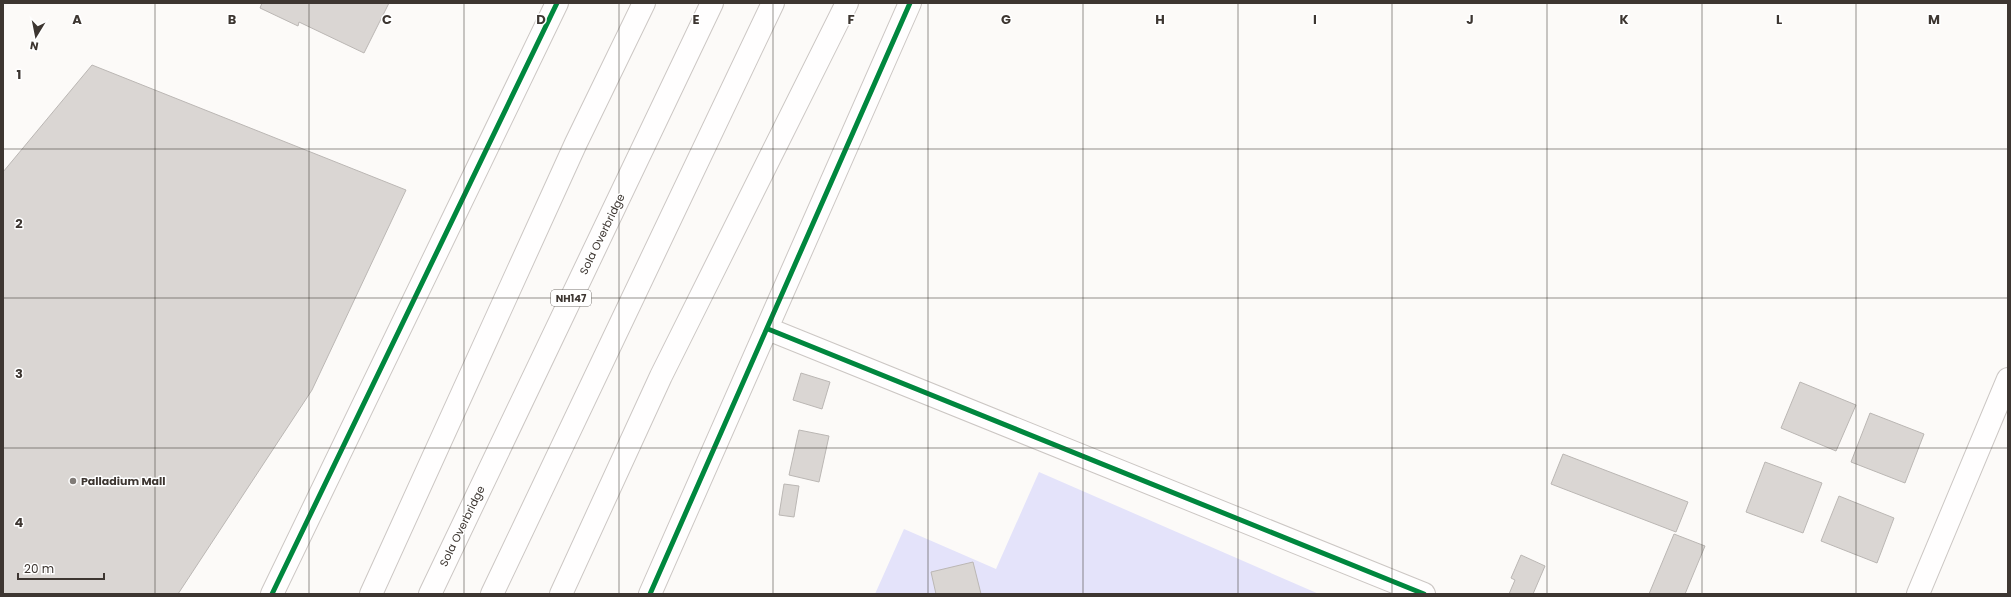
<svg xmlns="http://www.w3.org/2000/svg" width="2011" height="597" font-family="Poppins,sans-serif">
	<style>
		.green { fill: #e4e3fa }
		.building { fill: #dad6d3; stroke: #bbb7b4 }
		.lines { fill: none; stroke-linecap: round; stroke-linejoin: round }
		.minor-casing { stroke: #ccc7c4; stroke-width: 24 }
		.tertiary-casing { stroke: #ccc7c4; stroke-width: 24 }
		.primary-casing { stroke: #ccc7c4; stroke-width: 24 }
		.trunk-casing { stroke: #ccc7c4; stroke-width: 24 }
		.minor { stroke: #fffefe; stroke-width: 22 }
		.tertiary { stroke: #fffefe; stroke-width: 22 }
		.primary { stroke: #fffefe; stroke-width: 22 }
		.trunk { stroke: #fffefe; stroke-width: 22 }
		.cycleway-casing { stroke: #fff; stroke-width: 8 }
		.cycleway { stroke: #00873e; stroke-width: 5 }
		.grid { fill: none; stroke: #3d3631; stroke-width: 1; stroke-opacity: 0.55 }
		.poi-dot { fill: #807b77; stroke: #fff; stroke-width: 1.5 }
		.labels { text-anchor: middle; stroke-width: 3; stroke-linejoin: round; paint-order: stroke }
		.shield { fill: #fff; stroke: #77726f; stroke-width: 1 }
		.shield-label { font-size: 10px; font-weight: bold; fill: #3d3631 }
		.street-label { font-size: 11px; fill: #3d3631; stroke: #fff }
		.poi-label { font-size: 11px; font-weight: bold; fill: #3d3631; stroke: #fff; text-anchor: start }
		.grid-label { font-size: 13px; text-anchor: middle; font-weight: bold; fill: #3d3631; stroke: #fff; stroke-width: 3; stroke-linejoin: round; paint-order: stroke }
	</style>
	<rect width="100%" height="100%" fill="#fcfaf8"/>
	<!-- green -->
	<path class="green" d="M1039,472L1319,594H875L904,529L996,569Z"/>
	<!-- building -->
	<path class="building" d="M262,3H389L364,53L299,22L298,26L260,8Z
		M92,65L406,190L312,390L178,594H3V172Z
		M801,373L830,382L822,409L793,400Z
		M1800,382L1856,405L1836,451L1781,428Z
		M1870,413L1924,434L1905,483L1851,462Z
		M799,430L829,436L819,482L789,475Z
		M1563,454L1688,502L1676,532L1551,484Z
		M1765,462L1822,483L1803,533L1746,512Z
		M784,484L799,486L794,517L779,515Z
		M1839,496L1894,518L1877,563L1821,541Z
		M1674,534L1705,546L1685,594H1649Z
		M1521,555L1545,566L1533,594H1509L1515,580L1511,578Z
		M973,562L981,594H936L931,572Z"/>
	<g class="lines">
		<defs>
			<path id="minor" d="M768,329L1424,594
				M650,594L910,3
				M1918,594L2008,379"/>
			<path id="tertiary" d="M272,594L557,3"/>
			<path id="primary" d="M371,594L576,143L644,3
				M561,594L661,376L847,3"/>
			<path id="trunk" d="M430,594L712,3
				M492,594L773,3"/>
		</defs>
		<!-- minor casing -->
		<use href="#minor" class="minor-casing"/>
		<!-- tertiary casing -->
		<use href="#tertiary" class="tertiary-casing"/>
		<!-- primary casing -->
		<use href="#primary" class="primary-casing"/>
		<!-- trunk casing -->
		<use href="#trunk" class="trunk-casing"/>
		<!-- minor -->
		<use href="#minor" class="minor"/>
		<!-- tertiary -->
		<use href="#tertiary" class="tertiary"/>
		<!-- primary -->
		<use href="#primary" class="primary"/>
		<!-- trunk -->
		<use href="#trunk" class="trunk"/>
		<defs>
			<path id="cycleway" d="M768,329L1424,594
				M272,594L557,3
				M650,594L910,3"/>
		</defs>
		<!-- cycleway casing -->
		<use href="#cycleway" class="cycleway-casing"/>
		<!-- cycleway -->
		<use href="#cycleway" class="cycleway"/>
	</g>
	<!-- grid -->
	<path class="grid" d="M155,3V594M309,3V594M464,3V594M619,3V594M773,3V594M928,3V594M1083,3V594M1238,3V594M1392,3V594M1547,3V594M1702,3V594M1856,3V594M3,149H2008M3,298H2008M3,448H2008"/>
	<!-- markers -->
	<circle class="poi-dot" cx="73" cy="481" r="4"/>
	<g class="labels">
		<!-- shield labels -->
		<rect class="shield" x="551" y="290" width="40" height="16" rx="3"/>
		<g class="shield-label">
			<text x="571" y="302">NH147</text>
		</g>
		<!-- street labels -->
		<g class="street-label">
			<text transform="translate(602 234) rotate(-64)" y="4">Sola Overbridge</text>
			<text transform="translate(462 526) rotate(-64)" y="4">Sola Overbridge</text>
		</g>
		<!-- poi labels -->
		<g class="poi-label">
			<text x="81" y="485">Palladium Mall</text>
		</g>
	</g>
	<g class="grid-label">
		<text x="77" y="24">A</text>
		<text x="232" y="24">B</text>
		<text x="387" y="24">C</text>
		<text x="541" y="24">D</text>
		<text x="696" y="24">E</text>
		<text x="851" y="24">F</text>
		<text x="1006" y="24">G</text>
		<text x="1160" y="24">H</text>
		<text x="1315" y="24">I</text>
		<text x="1470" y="24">J</text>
		<text x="1624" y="24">K</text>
		<text x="1779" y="24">L</text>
		<text x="1934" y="24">M</text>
		<text x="19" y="79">1</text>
		<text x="19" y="228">2</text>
		<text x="19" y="378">3</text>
		<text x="19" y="527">4</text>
	</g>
	<!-- border -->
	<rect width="2011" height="597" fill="none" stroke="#3d3631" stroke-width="8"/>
	<!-- north arrow -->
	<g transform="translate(36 36) rotate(190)" stroke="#ffffff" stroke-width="3" paint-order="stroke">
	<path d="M0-3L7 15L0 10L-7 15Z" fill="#3d3631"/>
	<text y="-6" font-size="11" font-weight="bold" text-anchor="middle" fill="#3d3631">N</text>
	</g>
	<!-- scale -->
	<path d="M18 573v6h86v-6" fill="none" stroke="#3d3631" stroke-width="2"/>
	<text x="24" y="573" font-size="12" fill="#3d3631" stroke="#ffffff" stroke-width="3" paint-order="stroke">20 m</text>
</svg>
